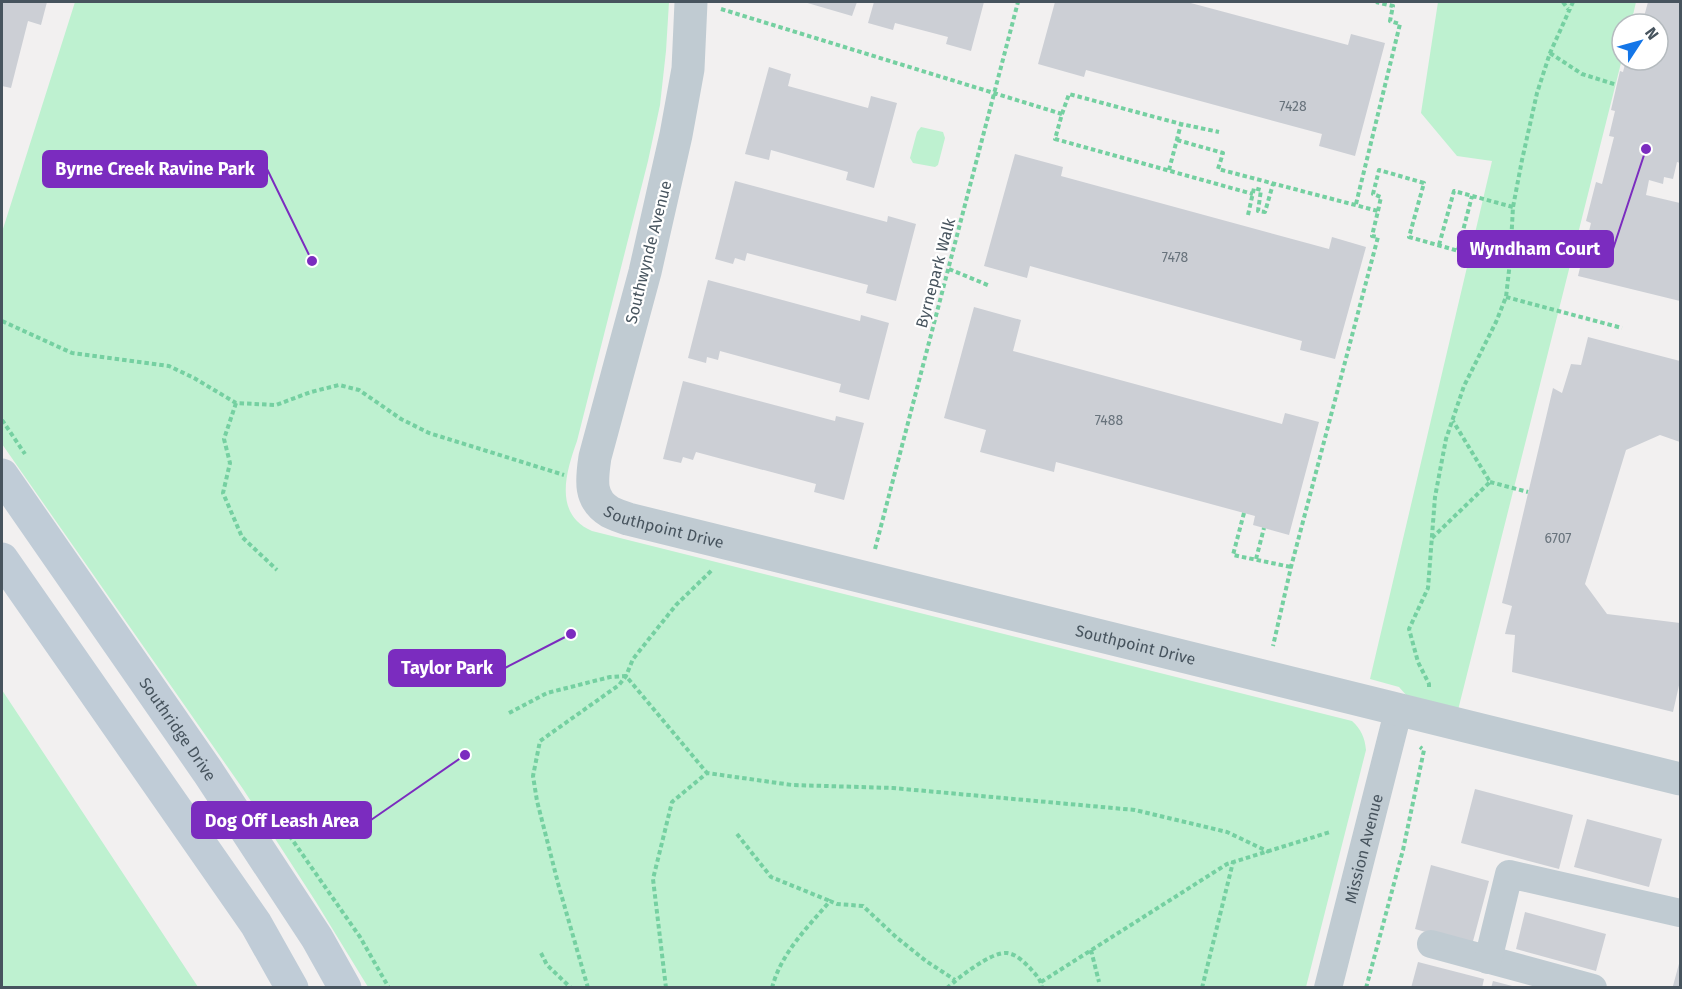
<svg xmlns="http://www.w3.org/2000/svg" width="1682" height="989" font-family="'Fira Sans',sans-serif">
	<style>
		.green { fill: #bef1d0 }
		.building { fill: #cccfd5 }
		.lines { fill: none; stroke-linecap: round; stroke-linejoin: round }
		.path { stroke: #75d0a1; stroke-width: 4; stroke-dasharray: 4.5 3; stroke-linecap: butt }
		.minor { stroke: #c0cbd2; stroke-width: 28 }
		.tertiary { stroke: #c0cbd2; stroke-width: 33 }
		.secondary { stroke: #c0ccd7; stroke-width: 33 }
		.labels { text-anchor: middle; stroke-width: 4.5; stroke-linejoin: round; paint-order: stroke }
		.number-label { font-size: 14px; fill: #68737c }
		.street-label { font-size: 16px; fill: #47545e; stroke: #fff }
		.leader { fill: none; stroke: #7b2cbf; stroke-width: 2 }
		.callout-dot { fill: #7b2cbf; stroke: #fff; stroke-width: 2 }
		.callout { fill: #7b2cbf; stroke: #7b2cbf; stroke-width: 2 }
		.callout-label { font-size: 18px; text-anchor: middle; font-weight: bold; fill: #fff }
	</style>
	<rect width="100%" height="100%" fill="#f2f0f0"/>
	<!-- green -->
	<path class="green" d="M75,2H669L666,51L660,105L648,161L577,441C566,472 553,514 592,531L1352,721C1361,729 1365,738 1366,750L1306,987H368L316,902L243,789L2,444V232Z
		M1438,2H1636L1631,24H1622V59L1458,710L1407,696L1399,687L1370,679L1492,161L1457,156L1421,113Z
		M921,127L943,132L945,138L938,165L935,167L913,163L910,158L917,132Z
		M2,690L198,987H2Z"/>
	<!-- building -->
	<path class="building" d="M2,2H47L41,25L28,21L11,88L2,86Z
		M804,2H857L852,16Z
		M874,2H984L971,51L946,44L948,37L895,23L893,30L868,23Z
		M1055,2H1187L1348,45L1351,34L1385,43L1355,156L1319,146L1322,134L1086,70L1084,77L1038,64Z
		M1648,2H1680V163L1677,162L1673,179L1664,177L1663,184L1649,180L1646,195L1680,203V301L1578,276L1591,223L1586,221L1596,182L1602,184L1614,137L1609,136L1615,111L1611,110L1620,71L1623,72L1626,60H1658V24H1642Z
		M769,67L791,74L788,86L868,108L871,96L897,103L874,188L846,180L848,172L771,150L769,160L745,154Z
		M1015,154L1063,167L1061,176L1329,249L1332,237L1366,247L1335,359L1300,350L1302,341L1030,266L1027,278L984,266Z
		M735,181L887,222L888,216L916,224L896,301L866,293L868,285L747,253L745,261L735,258L733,264L715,259Z
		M708,280L860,321L861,315L889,323L869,400L839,392L841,384L720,351L718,360L707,357L706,363L688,358Z
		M974,307L1021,320L1013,351L1282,424L1285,413L1319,422L1289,535L1253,525L1255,516L1056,462L1054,472L980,452L986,430L944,418Z
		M1588,337L1680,361V442L1660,435L1626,450L1585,584L1607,614L1680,623V681L1673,712L1512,672L1515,635L1505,634L1512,606L1502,603L1553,388L1562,393L1571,364L1581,365Z
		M683,381L835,421L836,416L864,423L844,500L814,492L816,484L696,452L693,460L683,457L681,463L663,459Z
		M1475,789L1573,815L1559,869L1461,843Z
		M1587,819L1662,839L1649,887L1574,867Z
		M1431,865L1489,881L1472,945L1415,929Z
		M1525,912L1606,934L1596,971L1516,949Z
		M1680,960V988L1673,986Z
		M1418,962L1484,979L1482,988H1411Z
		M1493,981L1516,987V988H1491Z"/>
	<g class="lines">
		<!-- path -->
		<path class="path" d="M1563,2L1568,9
			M721,9L1062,114L1055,139L1253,194
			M1550,53L1582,74L1617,85
			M1062,114L1069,94L1181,124L1219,132
			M1177,140L1223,153L1218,169L1378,211L1372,236L1378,237L1291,567L1273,646
			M1169,170L1181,124
			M1356,204L1400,24L1390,21L1393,6L1376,2
			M1378,211L1381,197L1373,194L1379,170L1424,183L1409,237L1473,255L1510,262
			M1248,215L1254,188L1261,190L1258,211L1265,212L1273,184
			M1439,245L1454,191L1513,207
			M1458,250L1472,196
			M949,269L990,286
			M1506,297L1622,328
			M2,321L72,353L169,366L194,378L236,403L276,405L311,392L339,385L359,390L401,419L429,433L564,475
			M236,403L224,439L230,463L223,493L242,537L277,570
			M2,420L25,454
			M1490,482L1528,492
			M1244,513L1233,555L1291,567
			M1432,538L1490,482L1453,421
			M875,549L1018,2
			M1256,559L1264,528
			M1429,687V684L1418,662L1409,629L1428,588L1435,497L1446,439L1464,386L1496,322L1506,297L1510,262L1513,207L1522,160L1537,93L1550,53L1573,2
			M509,713L547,693L610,677L626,676L707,773
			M268,805L360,937L389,988
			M737,834L771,877L830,901
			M1091,950L1099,982
			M541,953L547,965L571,988
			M1041,982L1227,864L1330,832
			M588,988L559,887L537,801L533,776L540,741L619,685L626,676L633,659L676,605L712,570
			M666,988L653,879L672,802L707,773L792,785L893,788L1135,810L1227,832L1269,852
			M772,988C781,953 807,928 830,901L837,904L863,906L896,937L926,961L955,980
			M947,988C958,978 992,951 1007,953C1016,954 1024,962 1030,968C1035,974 1041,979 1042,988
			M1202,988L1233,862
			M1366,988L1403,850L1424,750L1420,747"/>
		<!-- minor -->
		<g class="minor">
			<path d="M1431,944L1593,988"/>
			<path d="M1488,960L1509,874L1680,913"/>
			<path id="s1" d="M1328,988L1399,708"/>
		</g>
		<!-- tertiary -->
		<path class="tertiary" id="s2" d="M691,2L688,69L676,135L645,272L595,457C592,478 588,499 610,512C616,515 622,517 628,519L1680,779"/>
		<!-- secondary -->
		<g class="secondary">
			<path id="s3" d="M2,475L208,772L317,938L345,988"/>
			<path d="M2,559L256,924L292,988"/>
		</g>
	</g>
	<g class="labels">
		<!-- number labels -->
		<g class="number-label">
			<text x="1293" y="111">7428</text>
			<text x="1175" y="262">7478</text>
			<text x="1109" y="425">7488</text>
			<text x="1558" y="543">6707</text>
		</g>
		<!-- street labels -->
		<g class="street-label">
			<text transform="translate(648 252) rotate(-76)" y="6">Southwynde Avenue</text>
			<text transform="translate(935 273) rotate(-75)" y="6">Byrnepark Walk</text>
			<text dy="6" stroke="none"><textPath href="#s2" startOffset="584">Southpoint Drive</textPath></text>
			<text dy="6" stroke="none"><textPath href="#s2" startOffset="1070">Southpoint Drive</textPath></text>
			<text dy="6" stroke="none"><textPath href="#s3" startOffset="309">Southridge Drive</textPath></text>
			<text dy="6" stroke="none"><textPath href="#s1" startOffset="144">Mission Avenue</textPath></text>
		</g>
	</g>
	<!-- callouts -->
	<path class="leader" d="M312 261L267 169M1646 149L1613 249M571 634L505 668M465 755L371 820"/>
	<g class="callout-dot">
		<circle cx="312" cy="261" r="6"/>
		<circle cx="1646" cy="149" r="6"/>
		<circle cx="571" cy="634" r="6"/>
		<circle cx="465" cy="755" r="6"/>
	</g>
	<g class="callout">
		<rect x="43" y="151" width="224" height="36" rx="6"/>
		<rect x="1458" y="231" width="155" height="36" rx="6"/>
		<rect x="389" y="650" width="116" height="36" rx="6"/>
		<rect x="192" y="802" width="179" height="36" rx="6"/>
	</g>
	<g class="callout-label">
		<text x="155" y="175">Byrne Creek Ravine Park</text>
		<text x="1535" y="255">Wyndham Court</text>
		<text x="447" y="674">Taylor Park</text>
		<text x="282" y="827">Dog Off Leash Area</text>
	</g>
	<!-- border -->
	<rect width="1682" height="989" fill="none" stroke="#47545e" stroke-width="6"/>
	<!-- north arrow -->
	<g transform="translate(1640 42) rotate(54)"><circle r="28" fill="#ffffff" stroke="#b5bbbf" stroke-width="1.5"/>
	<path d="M0-4.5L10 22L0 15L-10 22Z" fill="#1476e8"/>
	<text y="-9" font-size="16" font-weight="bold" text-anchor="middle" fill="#47545e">N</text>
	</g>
</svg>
